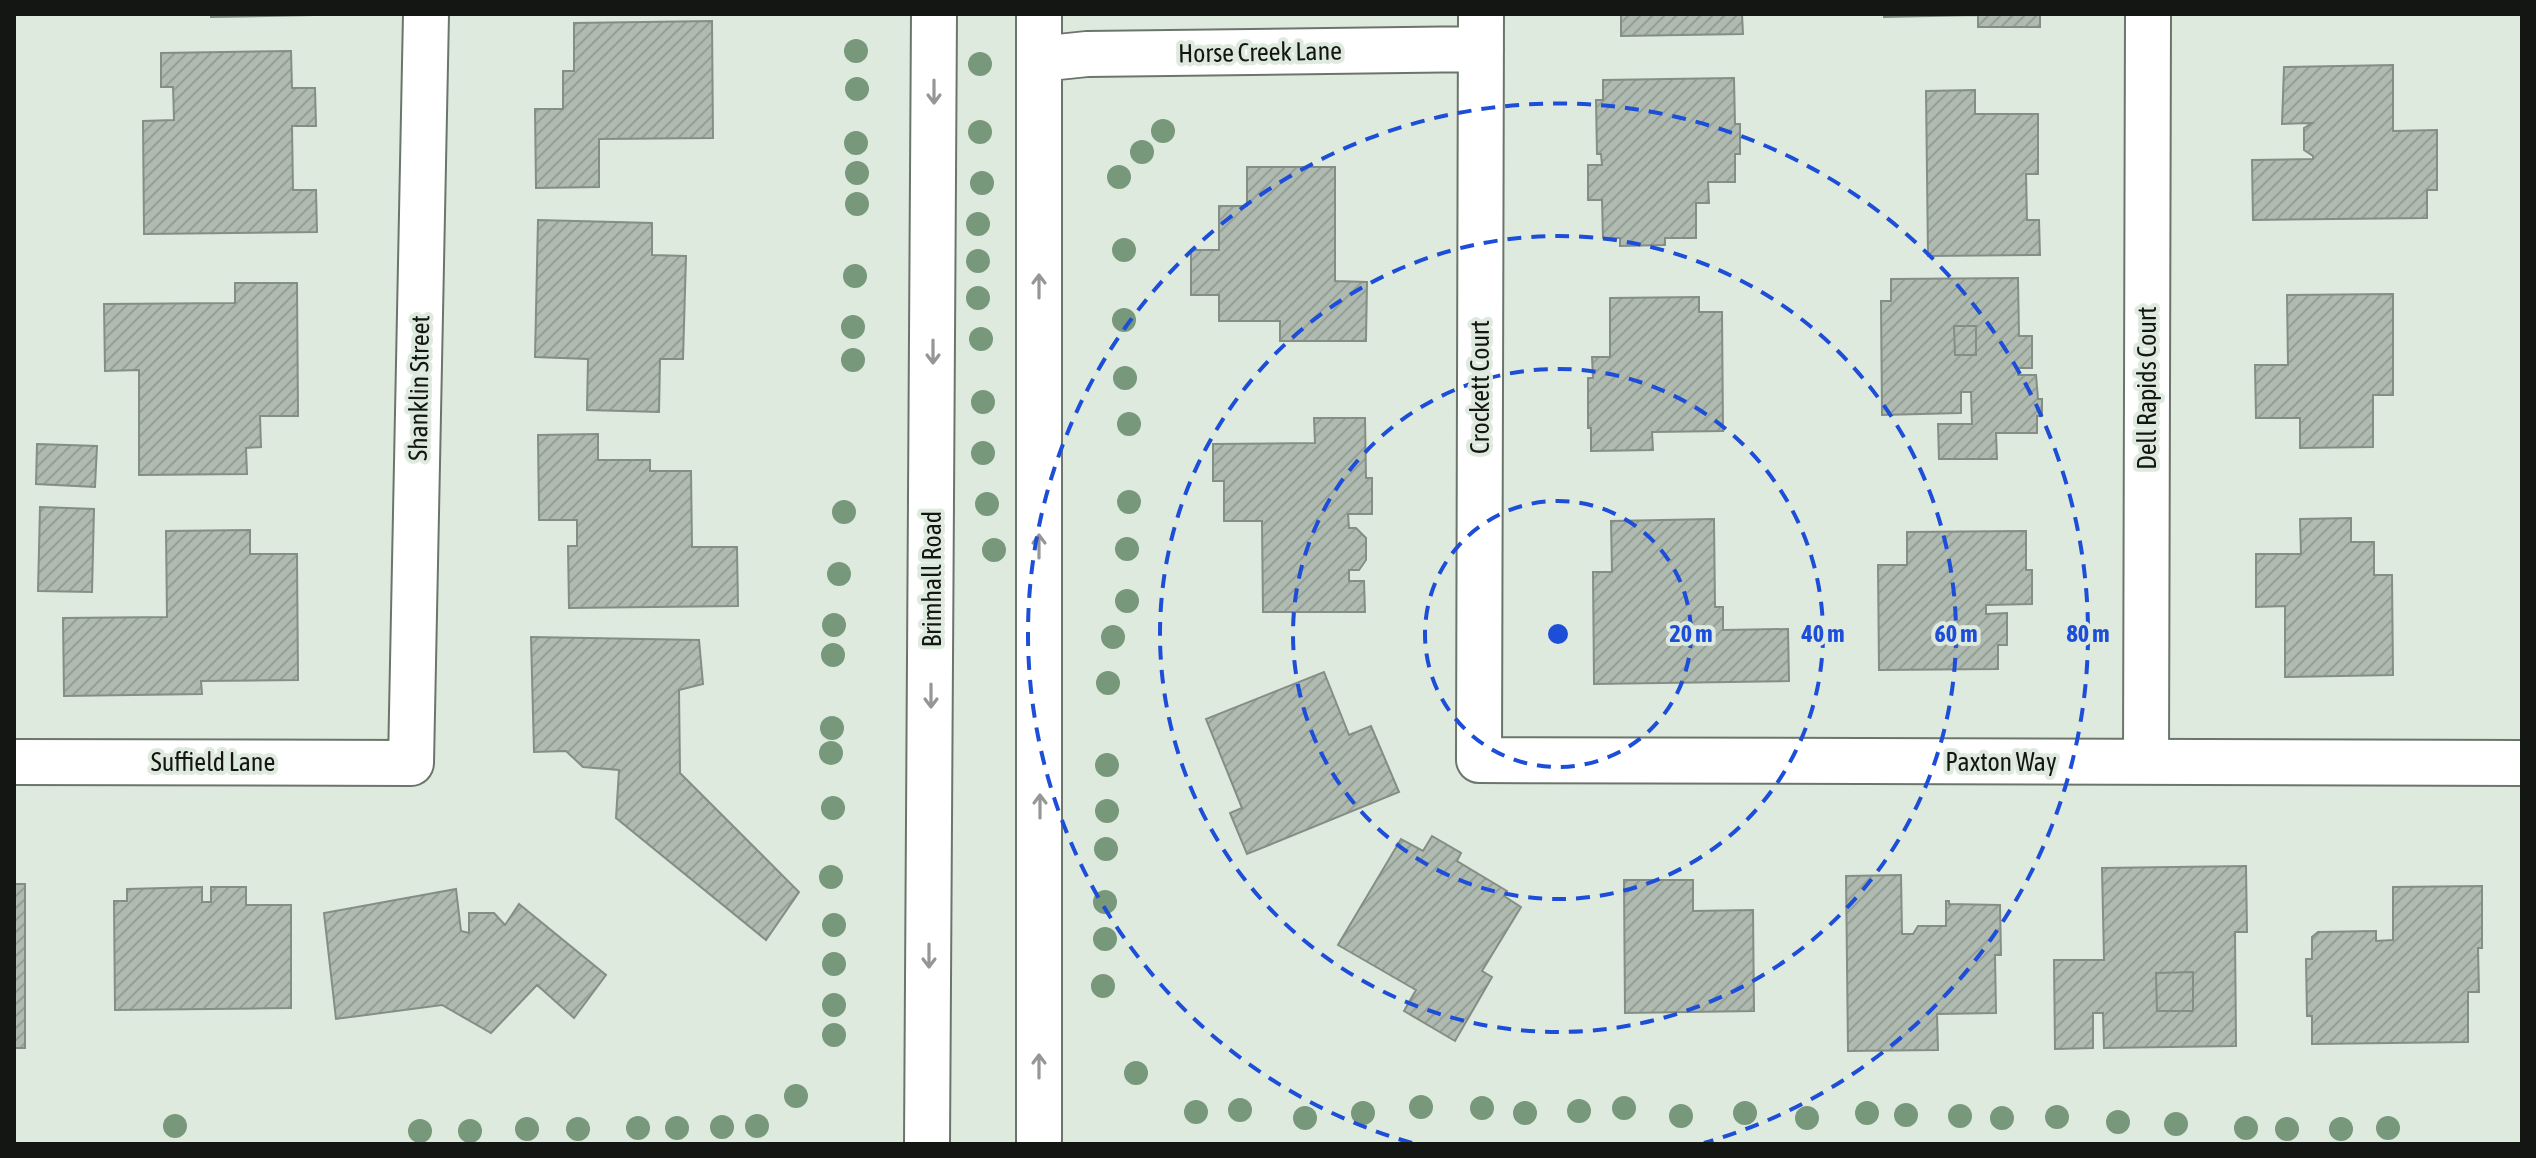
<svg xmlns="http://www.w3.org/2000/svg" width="2536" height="1158" font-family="'Asap Condensed',sans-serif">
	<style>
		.building { fill: url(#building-hatch); stroke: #848e84; stroke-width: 2; fill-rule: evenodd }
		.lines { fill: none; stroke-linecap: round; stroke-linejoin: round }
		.minor-casing { stroke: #6c756c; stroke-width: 48 }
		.minor { stroke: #fff; stroke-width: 44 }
		.tree { fill: #77987a }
		.oneway { stroke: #959695 }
		.ring { fill: none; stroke: #1d4ed8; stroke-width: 4; stroke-dasharray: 14 10 }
		.labels { text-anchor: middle; stroke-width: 8; stroke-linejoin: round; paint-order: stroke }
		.street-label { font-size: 26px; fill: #131613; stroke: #dfeadf }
		.centre { fill: #1d4ed8; stroke: #dfeadf; stroke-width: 4 }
		.ring-label { font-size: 24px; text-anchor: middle; font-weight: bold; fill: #1d4ed8; stroke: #dfeadf; stroke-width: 8; stroke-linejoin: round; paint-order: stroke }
	</style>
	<defs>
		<pattern id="building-hatch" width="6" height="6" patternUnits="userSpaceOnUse" patternTransform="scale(2)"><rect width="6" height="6" fill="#afbab0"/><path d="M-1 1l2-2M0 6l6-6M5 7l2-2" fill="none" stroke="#969f96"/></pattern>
	</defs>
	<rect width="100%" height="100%" fill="#dfeadf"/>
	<!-- building -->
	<path class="building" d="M211,14H314V15L211,17Z
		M1621,14H1742L1743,34L1621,36Z
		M1884,14H2040V27H1978V15L1884,17Z
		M712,21L713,138L599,139V187L536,188L535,109H563V71H574V23Z
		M291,51L292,88H315L316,126H292L293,190H316L317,232L144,234L143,121L174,120L173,87H161V53Z
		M2393,65V131L2437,130V190H2427V218L2253,220L2252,160L2313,159V156L2304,150V128L2312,123L2282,124L2284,67Z
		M1734,78L1735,124H1740V154H1735V182H1708L1709,203H1696V238H1665V245L1620,246V238H1603L1602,200H1588V165H1602L1601,154H1597L1596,100H1603V80Z
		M1975,90V114H2038V174H2026L2027,220H2039L2040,255L1928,256L1926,91Z
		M1247,167H1335V281L1367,282L1366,341H1280V321H1219V295H1191V250H1219V206H1247Z
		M538,220L652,223V255L686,256L683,359H660L659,412L587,410L588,359L535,357Z
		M2018,278L2019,336H2032V368H2018V375H2036L2038,399H2042V416H2037V433H1996L1997,459H1939L1938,424H1972L1971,392H1961V413L1882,415L1881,301H1891V279ZM1954,326H1976V355H1955Z
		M235,283H297L298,416H260L261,447L246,448L247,474L139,475V370L105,371L104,304L235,303Z
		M2393,294V395H2373V447L2300,448V418H2256L2255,365H2288L2287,295Z
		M1699,297V312H1722L1723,431L1652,432L1653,450L1591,451V428H1588V378H1593L1592,357H1610V298Z
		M1954,326H1976V355H1955Z
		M1314,418H1365L1366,478H1372V514H1348L1349,528H1356L1366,538V560L1359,570H1349V581H1364L1365,612H1263L1262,521H1224V481H1213V444L1315,443Z
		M598,434V460H650V471H691L692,547H737L738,606L569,608L568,546H577V520H539L538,435Z
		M37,444L97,446L95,487L36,484Z
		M40,507L94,509L92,592L38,591Z
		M2351,518V542H2374V575H2392L2393,675L2285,677V606L2256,607V554H2301L2300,519Z
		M1714,519L1715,607H1723V630L1788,629L1789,681L1594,684L1593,572H1612L1611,521Z
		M250,530V554H297L298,680L201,681L202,694L64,696L63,618L167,617L166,531Z
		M2026,531V570H2032V604L1986,605V614L2007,613V645H1998V669L1879,670L1878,565H1907V532Z
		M531,637L699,640L703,684L679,690L680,773L799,892L766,940L616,818L619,770L583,767L566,751L534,752Z
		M1324,672L1349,735L1371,726L1399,792L1247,854L1230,813L1242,808L1206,719Z
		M1432,836L1461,853L1457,861L1507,891L1504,896L1521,907L1482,971L1492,977L1455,1041L1404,1011L1416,990L1338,945L1401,839L1423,851Z
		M2246,866L2247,932H2235L2236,1046L2104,1048L2103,1013H2093V1048L2055,1049L2054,960H2104L2102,868ZM2193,972V1011H2157L2156,973Z
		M1901,875L1902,934H1913L1918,926H1946V901H1949V904L2000,905L2001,955H1995L1996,1013L1937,1014L1938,1050L1848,1051L1846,876Z
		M1624,880H1693V911L1753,910L1754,1011L1625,1013Z
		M14,884H25V1048H14Z
		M2482,886V948H2478L2479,992H2468V1042L2312,1044V1016H2307L2306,959H2312V937L2318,932L2376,931V941L2393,940V887Z
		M202,887V902H211V887H246V905H291V1008L115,1010L114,901H127V889Z
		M456,889L461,931L469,933V913H494L505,925L519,904L606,975L574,1018L537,985L491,1033L442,1005L336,1019L324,913Z
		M2193,972V1011H2157L2156,973Z"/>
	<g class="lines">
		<defs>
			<path id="minor" d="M1039,14V1144
				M1481,14L1479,760L2522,763
				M1039,59L1087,54L1481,49
				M14,762L411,763L426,14
				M2146,762L2148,14
				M927,1144L934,14"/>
		</defs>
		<!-- minor casing -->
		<use href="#minor" class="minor-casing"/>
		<!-- minor -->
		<use href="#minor" class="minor"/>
	</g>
	<!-- trees -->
	<g class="tree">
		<circle cx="856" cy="51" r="12"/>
		<circle cx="980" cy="64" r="12"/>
		<circle cx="857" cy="89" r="12"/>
		<circle cx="1163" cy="131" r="12"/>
		<circle cx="980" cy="132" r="12"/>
		<circle cx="856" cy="143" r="12"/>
		<circle cx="1142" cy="152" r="12"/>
		<circle cx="857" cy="173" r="12"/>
		<circle cx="1119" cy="177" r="12"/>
		<circle cx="982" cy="183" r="12"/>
		<circle cx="857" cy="204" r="12"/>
		<circle cx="978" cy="224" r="12"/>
		<circle cx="1124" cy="250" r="12"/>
		<circle cx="978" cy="261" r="12"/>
		<circle cx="855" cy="276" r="12"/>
		<circle cx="978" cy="298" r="12"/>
		<circle cx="1124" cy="320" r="12"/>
		<circle cx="853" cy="327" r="12"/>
		<circle cx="981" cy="339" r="12"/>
		<circle cx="853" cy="360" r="12"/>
		<circle cx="1125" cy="378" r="12"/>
		<circle cx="983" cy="402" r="12"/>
		<circle cx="1129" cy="424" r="12"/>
		<circle cx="983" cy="453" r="12"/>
		<circle cx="1129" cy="502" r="12"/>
		<circle cx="987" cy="504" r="12"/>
		<circle cx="844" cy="512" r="12"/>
		<circle cx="1127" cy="549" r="12"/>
		<circle cx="994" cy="550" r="12"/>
		<circle cx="839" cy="574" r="12"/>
		<circle cx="1127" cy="601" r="12"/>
		<circle cx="834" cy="625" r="12"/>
		<circle cx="1113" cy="637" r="12"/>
		<circle cx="833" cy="655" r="12"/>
		<circle cx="1108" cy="683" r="12"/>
		<circle cx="832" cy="728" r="12"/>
		<circle cx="831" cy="753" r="12"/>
		<circle cx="1107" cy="765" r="12"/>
		<circle cx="833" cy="808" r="12"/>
		<circle cx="1107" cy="811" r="12"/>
		<circle cx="1106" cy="849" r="12"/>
		<circle cx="831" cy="877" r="12"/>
		<circle cx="1105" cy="902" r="12"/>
		<circle cx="834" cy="925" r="12"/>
		<circle cx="1105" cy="939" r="12"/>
		<circle cx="834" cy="964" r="12"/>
		<circle cx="1103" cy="986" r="12"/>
		<circle cx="834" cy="1005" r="12"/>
		<circle cx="834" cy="1035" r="12"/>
		<circle cx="1136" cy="1073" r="12"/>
		<circle cx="796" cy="1096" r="12"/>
		<circle cx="1421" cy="1107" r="12"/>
		<circle cx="1482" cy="1108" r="12"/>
		<circle cx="1624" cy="1108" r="12"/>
		<circle cx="1240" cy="1110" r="12"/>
		<circle cx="1579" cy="1111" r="12"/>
		<circle cx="1196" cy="1112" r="12"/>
		<circle cx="1363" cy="1113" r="12"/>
		<circle cx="1525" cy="1113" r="12"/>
		<circle cx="1745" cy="1113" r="12"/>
		<circle cx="1867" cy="1113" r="12"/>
		<circle cx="1906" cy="1115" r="12"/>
		<circle cx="1681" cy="1116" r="12"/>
		<circle cx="1960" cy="1116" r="12"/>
		<circle cx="2057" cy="1117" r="12"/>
		<circle cx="1305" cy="1118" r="12"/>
		<circle cx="1807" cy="1118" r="12"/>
		<circle cx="2002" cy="1118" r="12"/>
		<circle cx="2118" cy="1122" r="12"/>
		<circle cx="2176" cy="1124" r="12"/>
		<circle cx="175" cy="1126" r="12"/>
		<circle cx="757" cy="1126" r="12"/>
		<circle cx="722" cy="1127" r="12"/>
		<circle cx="638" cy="1128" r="12"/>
		<circle cx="677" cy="1128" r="12"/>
		<circle cx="2246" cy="1128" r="12"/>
		<circle cx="2388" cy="1128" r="12"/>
		<circle cx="527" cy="1129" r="12"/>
		<circle cx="578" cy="1129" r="12"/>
		<circle cx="2287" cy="1129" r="12"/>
		<circle cx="2341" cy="1129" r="12"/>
		<circle cx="420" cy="1131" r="12"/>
		<circle cx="470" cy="1131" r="12"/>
	</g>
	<!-- one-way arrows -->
	<defs><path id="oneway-shaft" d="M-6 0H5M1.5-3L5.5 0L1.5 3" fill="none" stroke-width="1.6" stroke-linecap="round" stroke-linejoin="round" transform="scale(2)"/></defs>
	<g class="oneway">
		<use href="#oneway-shaft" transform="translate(934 92) rotate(90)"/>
		<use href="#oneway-shaft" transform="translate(1039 286) rotate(-90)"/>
		<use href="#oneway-shaft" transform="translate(933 352) rotate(90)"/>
		<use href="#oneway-shaft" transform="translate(1039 546) rotate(-90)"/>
		<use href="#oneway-shaft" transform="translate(931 696) rotate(90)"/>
		<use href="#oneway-shaft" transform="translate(1040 806) rotate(-90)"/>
		<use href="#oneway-shaft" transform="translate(929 956) rotate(90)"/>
		<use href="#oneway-shaft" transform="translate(1039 1066) rotate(-90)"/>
	</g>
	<!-- distance rings -->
	<g class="ring">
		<circle cx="1558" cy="634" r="133"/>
		<circle cx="1558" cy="634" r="265"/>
		<circle cx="1558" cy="634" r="398"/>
		<path d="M1412 1143A530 530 0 1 1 1704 1143"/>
	</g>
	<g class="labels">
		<!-- street labels -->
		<g class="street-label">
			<text transform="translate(1260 52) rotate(-1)" y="9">Horse Creek Lane</text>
			<text transform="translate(1480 387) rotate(-90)" y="9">Crockett Court</text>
			<text transform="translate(419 388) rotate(-89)" y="9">Shanklin Street</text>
			<text transform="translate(2147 388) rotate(-90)" y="9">Dell Rapids Court</text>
			<text transform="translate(932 579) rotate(-90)" y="9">Brimhall Road</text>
			<text x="213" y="771">Suffield Lane</text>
			<text x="2001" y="771">Paxton Way</text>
		</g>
	</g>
	<circle cx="1558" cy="634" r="12" class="centre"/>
	<g class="ring-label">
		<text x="1691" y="642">20 m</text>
		<text x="1823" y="642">40 m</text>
		<text x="1956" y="642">60 m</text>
		<text x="2088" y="642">80 m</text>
	</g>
	<!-- border -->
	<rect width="2536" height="1158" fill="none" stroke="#131613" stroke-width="32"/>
</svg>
